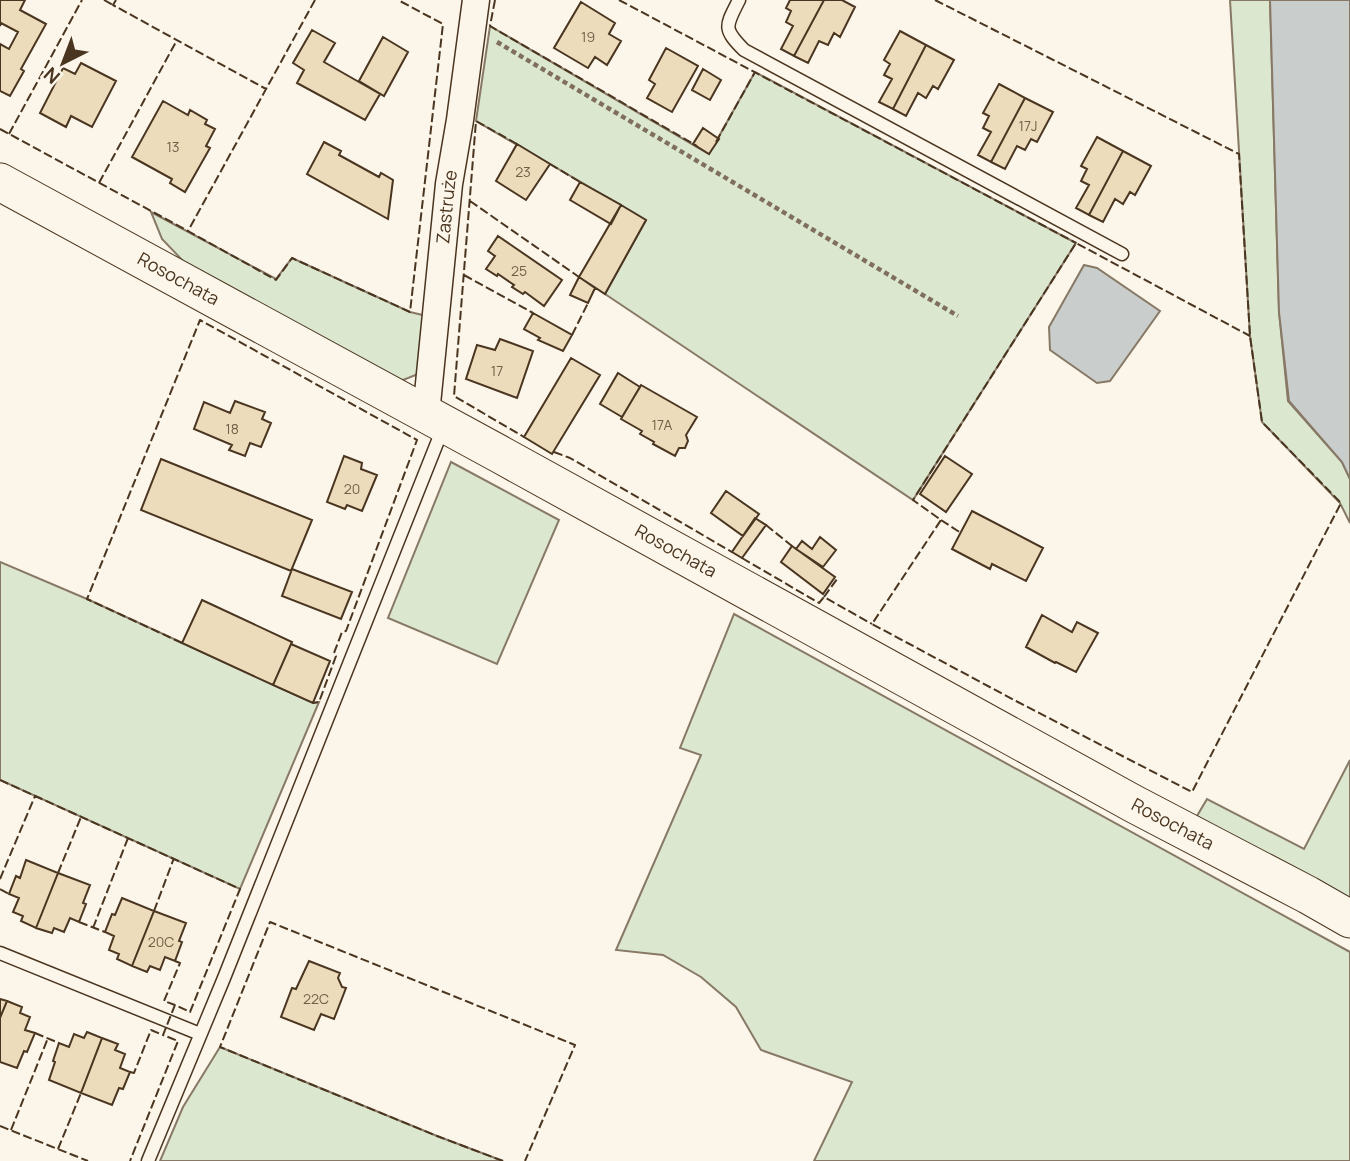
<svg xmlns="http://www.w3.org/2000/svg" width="1350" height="1161" font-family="Manrope,sans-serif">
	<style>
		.green { fill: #dce7d0; stroke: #887966; stroke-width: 2 }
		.water { fill: #c9cecd; stroke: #887966; stroke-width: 2 }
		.building { fill: #ecdcbc; stroke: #4a3520; stroke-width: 2 }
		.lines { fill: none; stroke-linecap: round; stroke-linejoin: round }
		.lane-casing { stroke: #4a3520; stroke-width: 15 }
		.street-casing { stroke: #4a3520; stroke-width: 29 }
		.secondary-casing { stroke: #4a3520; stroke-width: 39 }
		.path { stroke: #7f6f5c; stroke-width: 4.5; stroke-dasharray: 5 3.5; stroke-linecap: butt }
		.lane { stroke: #fbf6e9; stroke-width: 12 }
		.street { stroke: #fbf6e9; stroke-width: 26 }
		.secondary { stroke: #fbf6e9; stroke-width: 37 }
		.fence { stroke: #4a3520; stroke-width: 2; stroke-dasharray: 9 3.5; stroke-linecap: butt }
		.labels { text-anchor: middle; stroke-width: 5; stroke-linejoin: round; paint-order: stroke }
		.number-label { font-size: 14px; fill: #725f47 }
		.street-label { font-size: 18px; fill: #4a3520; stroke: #fbf6e9 }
	</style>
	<rect width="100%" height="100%" fill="#fbf6e9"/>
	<!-- green -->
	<path class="green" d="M1230,0H1270L1279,312L1288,401L1342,462L1350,479V523L1340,503L1262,422L1250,336Z
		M490,26L709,154L755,72L1076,243L913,500L605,294L646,220L476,121Z
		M151,212L276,279L292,258L410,312L431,317L426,371L403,380L386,378L185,263L162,239Z
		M451,462L559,520L497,664L388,618Z
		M0,562L87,599L313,703L319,702L240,889L0,780Z
		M734,614L1350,952V1161H814L852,1082L761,1050L736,1007L701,977L663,955L616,950L701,755L680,748Z
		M1350,760V902L1197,816L1207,799L1304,849Z
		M220,1047L437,1136L503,1161H160L183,1107Z"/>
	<!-- water -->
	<path class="water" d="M1270,0H1350V479L1342,462L1289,401L1279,312Z
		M1084,265L1097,268L1160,311L1110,381L1097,383L1050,350L1049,327Z"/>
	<!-- building -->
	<path class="building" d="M0,0H25L20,10L46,24L21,69L24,71L10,96L0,91V44L9,49L18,32L1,23L0,26Z
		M790,0H824L794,56L781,49L793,26L786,22L791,11L786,8Z
		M824,0H842L855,7L840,37L834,33L828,45L819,41L808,63L794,56Z
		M581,2L615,23L609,34L621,41L607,65L595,57L588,68L554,48Z
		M312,30L335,43L324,62L380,94L365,120L297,83L304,70L293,63Z
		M900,31L926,45L893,109L879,102L892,79L884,75L890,64L884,60Z
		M383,37L408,52L384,96L359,81Z
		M926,45L954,60L938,89L933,86L926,98L918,93L906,116L893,109Z
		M666,48L698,66L672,112L647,98L655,84L649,80Z
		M81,63L116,81L92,127L71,116L66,127L40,113L63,68L75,74Z
		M703,69L721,80L710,100L692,90Z
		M999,84L1025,98L991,162L978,155L991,132L983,128L989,116L983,113Z
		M1025,98L1053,112L1037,142L1031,139L1025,150L1017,146L1005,169L991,162Z
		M163,101L188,115L190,110L207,120L205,124L215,129L206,146L210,148L185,192L170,183L172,179L132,157Z
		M703,128L719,139L709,154L693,144Z
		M1097,137L1123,151L1089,215L1076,208L1089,185L1081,181L1087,169L1081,166Z
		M324,142L341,151L339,155L379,177L381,173L393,180L388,219L307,174Z
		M517,144L550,164L526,200L496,181Z
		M1123,151L1151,166L1135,195L1130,192L1123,204L1115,199L1103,222L1089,215Z
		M580,182L621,205L611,224L570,200Z
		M621,205L646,220L605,294L579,277Z
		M498,236L562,280L544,306L525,292L523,294L512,287L514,285L498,274L497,276L486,269L495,256L488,251Z
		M579,277L595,288L588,303L570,295Z
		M533,313L572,335L563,351L538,340L540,338L524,329Z
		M500,339L533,351L517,398L466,379L477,345L495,350Z
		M571,358L600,375L552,454L524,437Z
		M618,373L640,387L622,417L600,404Z
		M641,385L697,417L686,435L688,441L685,448H679L675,456L653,444L654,442L640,434L642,431L621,419Z
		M235,401L265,412L262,419L271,423L261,447L250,443L245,456L229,450L232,445L194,429L204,402L230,413Z
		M344,456L362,463L361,469L377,475L362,511L347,505L345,509L327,502Z
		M945,456L972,474L946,512L920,494Z
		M161,459L312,520L291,571L141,510Z
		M726,491L759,514L743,536L711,513Z
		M972,511L1043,548L1026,581L992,564L990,569L952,549Z
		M755,518L766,525L742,558L732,552Z
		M820,537L836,550L823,567L796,549L802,541L812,549Z
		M792,546L835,577L823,594L781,562Z
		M292,569L352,592L341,619L282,596Z
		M202,600L292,642L273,685L182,643Z
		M1042,615L1072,632L1077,622L1098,633L1076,672L1056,662L1055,663L1026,647Z
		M291,644L330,661L313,703L273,685Z
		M26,860L58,873L36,928L21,921L23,916L13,912L19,898L9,894L16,876L20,878Z
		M58,873L90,885L83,903L86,904L79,922L70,918L64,932L54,928L52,933L36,928Z
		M122,898L154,911L132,966L117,959L119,954L109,950L114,936L105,932L112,914L115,915Z
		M154,911L186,923L179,941L182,942L175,961L165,957L160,970L150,966L147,972L132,966Z
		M309,961L340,973L338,978L342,987L346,988L334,1019L321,1014L314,1030L281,1017L292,988L296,989Z
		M0,999L7,1001L0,1018Z
		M7,1001L22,1007L20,1013L30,1017L25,1030L35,1033L27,1052L24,1051L17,1068L0,1062V1018Z
		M87,1032L102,1038L81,1093L49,1080L55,1062L53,1061L59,1043L69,1047L74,1034L84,1038Z
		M102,1038L118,1044L115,1050L125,1054L120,1068L130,1072L123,1089L119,1088L112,1105L81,1093Z"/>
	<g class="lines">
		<defs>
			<path id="lane" d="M739,0C726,26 722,28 744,50L1122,254
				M0,953L200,1034
				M148,1161L224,978L443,428"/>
			<g id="street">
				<path id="s1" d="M426,414L449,184L460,120L476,0"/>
			</g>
			<g id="secondary">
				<path id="s2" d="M0,182L503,456L1134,804L1308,895L1350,919"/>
			</g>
		</defs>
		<!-- lane casing -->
		<use href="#lane" class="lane-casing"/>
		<!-- street casing -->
		<use href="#street" class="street-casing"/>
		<!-- secondary casing -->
		<use href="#secondary" class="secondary-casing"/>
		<!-- path -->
		<path class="path" d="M497,42L958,316"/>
		<!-- lane -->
		<use href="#lane" class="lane"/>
		<!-- street -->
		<use href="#street" class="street"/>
		<!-- secondary -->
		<use href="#secondary" class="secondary"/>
		<!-- fence -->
		<path class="fence" d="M104,0L113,5
			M116,0L113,5L266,89
			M315,0L188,231L276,280L292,258L410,312L443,24L398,0
			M495,0L490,26L697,146
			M619,0L1076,243
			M935,0L1239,154L1250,336L1262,422L1341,503L1192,792L1016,701L872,624L941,520L913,500L1076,243L1250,336
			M0,129L188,231
			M9,134L82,0
			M716,142L755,72
			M517,144L476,121L454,396L524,437
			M550,164L580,182
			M99,183L177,40
			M470,201L579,277
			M464,275L533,313
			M572,335L588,303
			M554,452L570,458L732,552
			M941,520L961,533
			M766,525L792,546
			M742,558L819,603L824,597L872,624
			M824,597L837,579L835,577
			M182,643L87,599L200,320L417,440L346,631L342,632L334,653L336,656L319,702L313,703
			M0,780L240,889L190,1012L175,1005L163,1035L178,1041L130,1161
			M58,873L81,817
			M0,879L35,796
			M0,889L9,894
			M154,911L174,858
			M79,922L105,932
			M93,928L128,838
			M175,961L180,963L164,1001L175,1005
			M35,1033L59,1043
			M130,1072L134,1073L151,1030L163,1035
			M0,1126L88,1161
			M11,1130L48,1038
			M58,1149L81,1093
			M503,1161L437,1136L220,1047L270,922L575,1045L525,1161"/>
	</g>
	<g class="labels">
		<!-- number labels -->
		<g class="number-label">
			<text x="588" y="42">19</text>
			<text x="1028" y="131">17J</text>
			<text x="173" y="152">13</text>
			<text x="523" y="177">23</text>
			<text x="519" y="276">25</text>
			<text x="497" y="376">17</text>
			<text x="662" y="430">17A</text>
			<text x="232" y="434">18</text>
			<text x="352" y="494">20</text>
			<text x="161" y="947">20C</text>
			<text x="316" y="1004">22C</text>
		</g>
		<!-- street labels -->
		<g class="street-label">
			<text dy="6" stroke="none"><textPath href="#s1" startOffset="208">Zastruże</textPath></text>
			<text dy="6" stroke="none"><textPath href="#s2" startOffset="203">Rosochata</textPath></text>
			<text dy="6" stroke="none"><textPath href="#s2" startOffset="770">Rosochata</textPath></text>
			<text dy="6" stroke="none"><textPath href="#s2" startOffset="1337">Rosochata</textPath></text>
		</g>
	</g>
	<!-- north arrow -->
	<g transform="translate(63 63) rotate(222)" stroke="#fbf6e9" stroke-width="5" paint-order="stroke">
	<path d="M0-5L12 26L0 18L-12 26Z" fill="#4a3520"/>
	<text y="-10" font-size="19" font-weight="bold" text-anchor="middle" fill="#4a3520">N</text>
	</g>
</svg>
